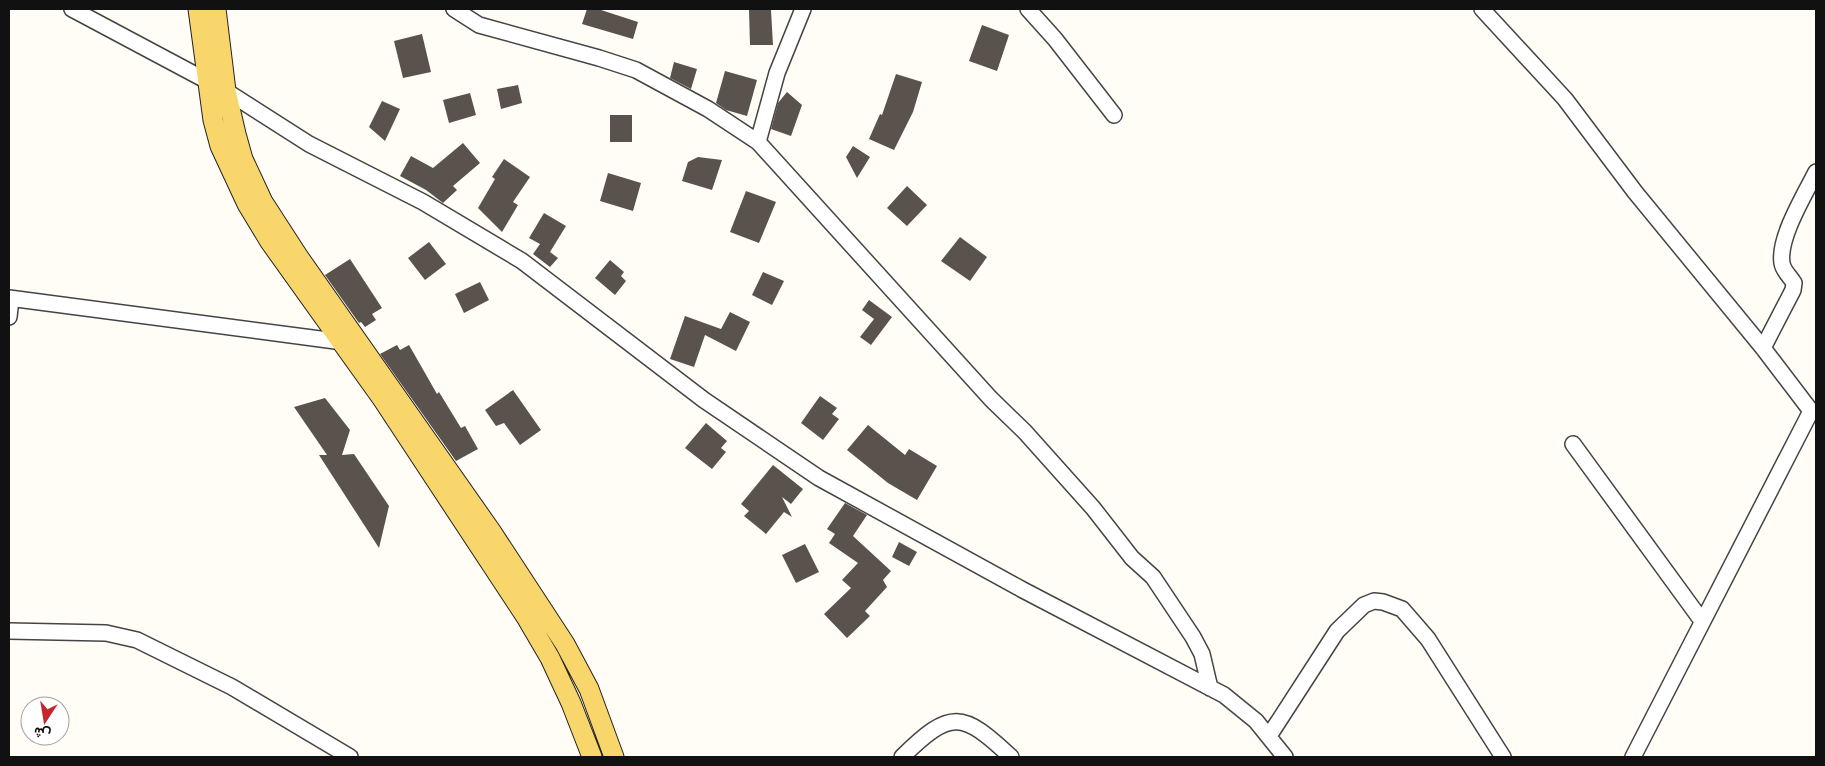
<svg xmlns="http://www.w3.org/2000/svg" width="1825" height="766" font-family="'Libre Baskerville',Vazirmatn,serif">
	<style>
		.building { fill: #5a524d }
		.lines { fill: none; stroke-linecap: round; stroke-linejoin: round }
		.minor-casing { stroke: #444; stroke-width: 18 }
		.major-casing { stroke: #222; stroke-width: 21 }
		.minor { stroke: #fff; stroke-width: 15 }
		.major { stroke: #f9d66b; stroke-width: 19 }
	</style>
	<rect width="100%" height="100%" fill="#fffdf5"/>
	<!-- building -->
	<path class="building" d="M587,9H598L638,22L633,39L582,24Z
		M749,10H771L773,45H750Z
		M982,25L1009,35L997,71L969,61Z
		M422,34L431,72L403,78L394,41Z
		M674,62L697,69L691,89L670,78Z
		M725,71L757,80L747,116L726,110L716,103Z
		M896,74L922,82L913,112L894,150L869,139L880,114L882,115Z
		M518,85L522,103L501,109L497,89Z
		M787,92L802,105L791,136L771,129L778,103Z
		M470,93L476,115L449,123L443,100Z
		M382,101L400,109L385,141L369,127Z
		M610,115H632V142H610Z
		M463,143L480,163L453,186L457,190L443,203L426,190L400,176L411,156L433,168Z
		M853,146L870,157L857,178L846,157Z
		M698,157L722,160L712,190L682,181L688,162Z
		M504,159L530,177L513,202L518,205L502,232L478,208L495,179L492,177Z
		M608,173L641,183L633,211L600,201Z
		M907,186L927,205L907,226L887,208Z
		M746,191L776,202L759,243L730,232Z
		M544,213L566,226L550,252L558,258L550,267L533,254L540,244L529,238Z
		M960,237L987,257L970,281L941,261Z
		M429,242L446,264L425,280L408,258Z
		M350,259L382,308L372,314L376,320L365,327L361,322L359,323L325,275Z
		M610,260L624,272L621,276L626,281L615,295L595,278Z
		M763,272L784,281L772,305L752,295Z
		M480,282L489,300L464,313L455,294Z
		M869,300L892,317L871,345L860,337L874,319L862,310Z
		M730,312L750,322L736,351L705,335L694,367L670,359L685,316L721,329Z
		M397,345L400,350L409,345L437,394L439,392L461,428L465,426L478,449L456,461L380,354Z
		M513,390L541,430L520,445L504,423L496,426L485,410Z
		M820,396L837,408L832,414L839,419L823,440L801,423Z
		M325,398L350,430L342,455L354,454L389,506L379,548L319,455H327L294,407Z
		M706,423L727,441L721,448L726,452L712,469L685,448Z
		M868,425L905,455L909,449L937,466L917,500L888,483L847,450Z
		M773,465L803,489L791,504L782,497L792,517L784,512L766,534L744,516L749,511L741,504Z
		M845,503L867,515L853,536L891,571L883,580L887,587L865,611L870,616L847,638L824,614L851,588L842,580L858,563L829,543L835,534L827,529Z
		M899,542L917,552L909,566L892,557Z
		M805,544L819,572L796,583L782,555Z"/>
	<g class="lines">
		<defs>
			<path id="minor" d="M72,9L226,91L309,144L423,202L522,261L704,400L819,478L1023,590L1224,695L1256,721L1285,757
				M454,9L479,25L599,58L636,70L708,109L758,142L991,399L1025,432L1093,508L1132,558L1153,577L1193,637L1202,654L1210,688
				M1028,9L1055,39L1114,115
				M1482,9L1565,99L1635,192L1763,348L1811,411L1633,757
				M758,142L777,73L803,9
				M9,298L343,342
				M9,317L11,299
				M1763,348L1793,290L1794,283C1790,276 1783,271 1782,263C1778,238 1805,194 1816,172
				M1573,444L1702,621
				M9,631L106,633L137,640L232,687L350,757
				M1269,736L1337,631L1364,605L1374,601L1383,602L1402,609L1428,639L1503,757
				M902,757C951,709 962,711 1011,757"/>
			<path id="major" d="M198,9L213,120L220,146L247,204L270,242L383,400L526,617L550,658L571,703L592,757
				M216,9L226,91L236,134L243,159L263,202L298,256L491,531L565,644L589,689L614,757"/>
		</defs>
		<!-- minor casing -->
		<use href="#minor" class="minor-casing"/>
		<!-- major casing -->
		<use href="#major" class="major-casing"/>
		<!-- minor -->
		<use href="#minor" class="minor"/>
		<!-- major -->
		<use href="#major" class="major"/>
	</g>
	<!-- border -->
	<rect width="1825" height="766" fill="none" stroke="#111111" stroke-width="20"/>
	<!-- north arrow -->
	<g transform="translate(45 721) rotate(192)"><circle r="24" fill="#ffffff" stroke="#a0a0a0"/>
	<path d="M0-4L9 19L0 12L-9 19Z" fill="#c4262e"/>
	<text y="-8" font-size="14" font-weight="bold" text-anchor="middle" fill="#111111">ش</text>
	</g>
</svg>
